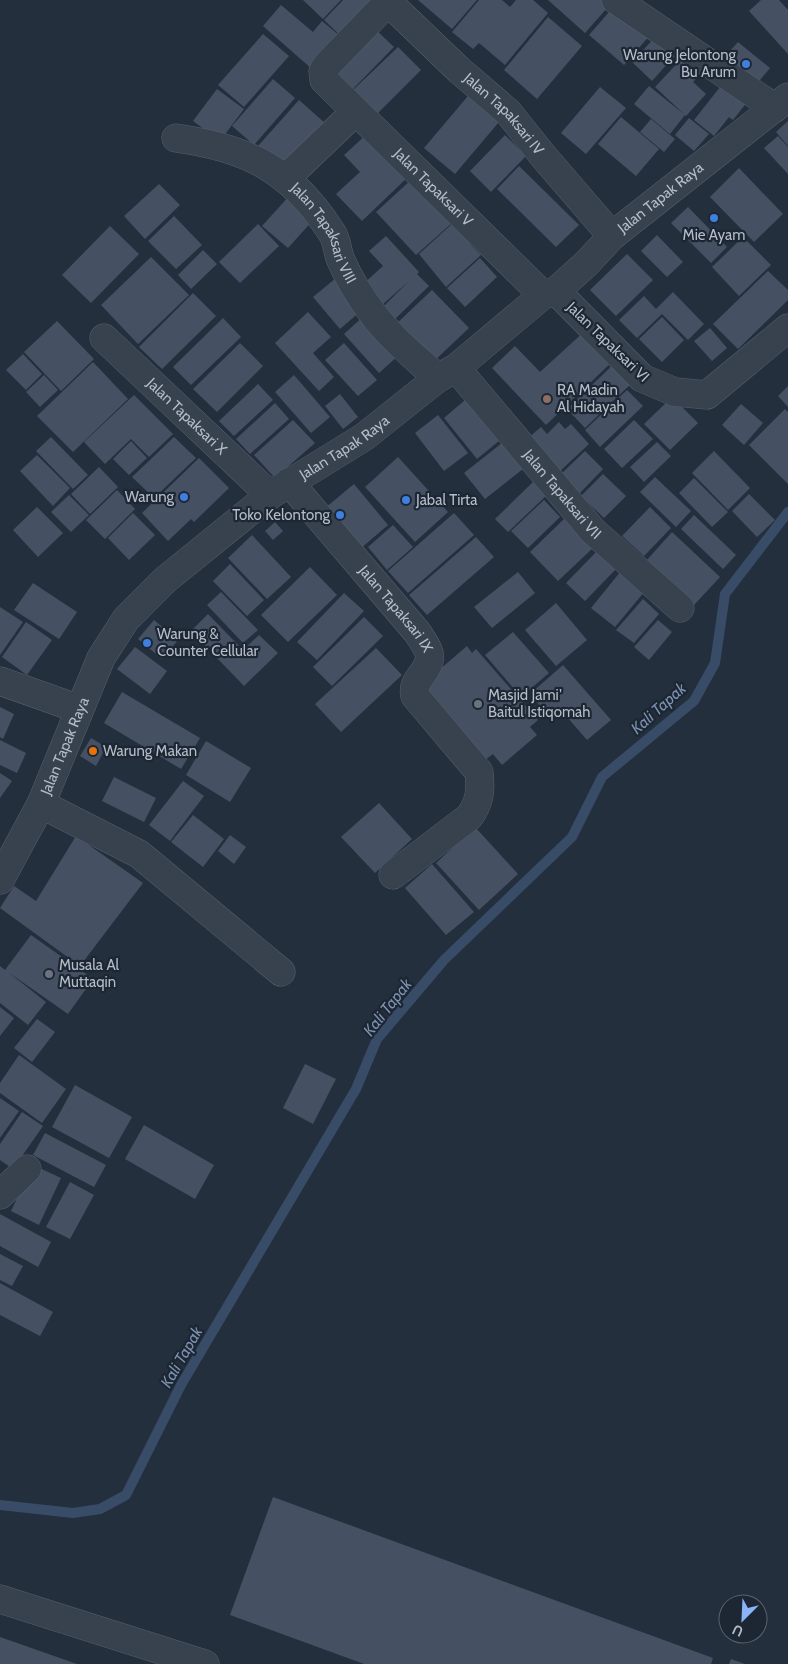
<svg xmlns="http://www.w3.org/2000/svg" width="788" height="1664" font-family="Cabin,sans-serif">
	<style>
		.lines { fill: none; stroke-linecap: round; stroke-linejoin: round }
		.stream { stroke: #394c67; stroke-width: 10 }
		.building { fill: #455162 }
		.minor-casing { stroke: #565f6c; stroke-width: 29 }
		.minor { stroke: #38414e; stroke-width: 28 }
		.shop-dot { fill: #3f7fe0; stroke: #1d2633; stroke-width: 2 }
		.education-dot { fill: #8d6e63; stroke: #1d2633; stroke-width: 2 }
		.worship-dot { fill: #6b7280; stroke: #1d2633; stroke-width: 2 }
		.food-dot { fill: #e8710a; stroke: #1d2633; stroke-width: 2 }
		.labels { text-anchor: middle; stroke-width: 4.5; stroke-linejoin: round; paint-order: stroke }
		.poi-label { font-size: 15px; fill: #b4bcc9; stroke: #1d2633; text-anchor: start }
		.street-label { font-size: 15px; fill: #b4bcc9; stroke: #1d2633 }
		.water-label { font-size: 16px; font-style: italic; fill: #7c92b1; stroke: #1d2633 }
	</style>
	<rect width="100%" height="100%" fill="#242f3e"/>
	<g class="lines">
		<!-- stream -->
		<path class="stream" d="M0,1505L73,1513L100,1509L126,1495L181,1385L356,1089L377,1039L444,960L572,837L602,777L694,701L715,663L725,594L788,512"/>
	</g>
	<!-- building -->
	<path class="building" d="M303,0H341L323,19Z
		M343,0H374L347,42L324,20Z
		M418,0H477L452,29Z
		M479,0H502L510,7L516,0H533L548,13L505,65L479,43L473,49L452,32Z
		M548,0H601L608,7L585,33Z
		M761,0H779L788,10V54L749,11Z
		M616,4L651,34L624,65L589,35Z
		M281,5L313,32L322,21L340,36L312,69L263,26Z
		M548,17L582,46L537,99L504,70Z
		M372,26L394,47L353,89L331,67Z
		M263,34L289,56L244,107L218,85Z
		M658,34L678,52L652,81L632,62Z
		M738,42L770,68L755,86L722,60Z
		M398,47L421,70L376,115L353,90Z
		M688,52L705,69L693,82L706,94L686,116L655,87Z
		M273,79L295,98L254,145L232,126Z
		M724,82L748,101L733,120L729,117L714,136L694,120Z
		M649,86L685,115L670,134L634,104Z
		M600,87L626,108L586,154L561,133Z
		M217,89L244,109L220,141L193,121Z
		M473,90L504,116L455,174L424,148Z
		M299,100L326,124L284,170L258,146Z
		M621,117L659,149L636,176L598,144Z
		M689,118L709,134L694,151L675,135Z
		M651,119L675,139L664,152L640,132Z
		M788,121V146L776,132Z
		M368,133L409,176L362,221L336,194L360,172L344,155Z
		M505,135L526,156L491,192L470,171Z
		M778,136L788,147V174L764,148Z
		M519,166L579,225L556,247L497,189Z
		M739,168L783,214L754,242L710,197Z
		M412,179L453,222L416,255L376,212Z
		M159,184L180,205L145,239L124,216Z
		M291,194L316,217L288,248L262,226Z
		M688,207L727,247L711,263L671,223Z
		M174,216L202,245L176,269L148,241Z
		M454,222L473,241L470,244L481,255L446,287L419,254Z
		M258,224L279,246L240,283L219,262Z
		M110,226L139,254L91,303L62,275Z
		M657,235L683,262L667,277L641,251Z
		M386,236L419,272L417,274L429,286L394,320L382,308L409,281L382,305L363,284L383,266L369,251Z
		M743,237L771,265L739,296L712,267Z
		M203,250L217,264L191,289L178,275Z
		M627,254L653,280L616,316L590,290Z
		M151,257L189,295L138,344L101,305Z
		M480,258L497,277L465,307L447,288Z
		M768,271L788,290V300L738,349L713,324Z
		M336,278L362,310L340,329L313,297Z
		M432,290L469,328L432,363L396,324Z
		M673,292L704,324L688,340L662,314L637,338L619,320L644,296L656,309Z
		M193,293L216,316L162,369L139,347Z
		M308,312L331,337L313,353L334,377L319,391L275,343Z
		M365,315L400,354L379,373L344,334Z
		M662,317L684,340L662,362L639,339Z
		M223,318L241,337L191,385L173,367Z
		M57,321L94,359L61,391L24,352Z
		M710,328L727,348L712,361L694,341Z
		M587,329L615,359L546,425L492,368L515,346L540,372Z
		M240,343L263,366L217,412L193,389Z
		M344,343L377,380L358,396L325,360Z
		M23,354L42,374L26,390L6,370Z
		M618,360L636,379L585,428L567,409Z
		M93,362L128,399L73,452L37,416Z
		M44,375L58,390L40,407L26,392Z
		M294,375L330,417L311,433L275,392Z
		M258,384L273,400L234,436L219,421Z
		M788,386V407L778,396Z
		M627,390L643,406L600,447L585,430Z
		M340,394L358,417L343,429L325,406Z
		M134,395L173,434L149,457L131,439L105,464L84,442Z
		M672,397L698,423L670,450L644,424Z
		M465,400L499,441L477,459L444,418Z
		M275,403L289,419L250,454L236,439Z
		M741,404L763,423L744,445L722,425Z
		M785,409L788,412V484L749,445Z
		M438,415L468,453L444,471L415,433Z
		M293,420L315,443L275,478L254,455Z
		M634,420L653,439L622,468L604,449Z
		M559,422L565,429L571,424L589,444L558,473L526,440L541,427L547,434Z
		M51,437L88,475L73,489L36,451Z
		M174,437L196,458L154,498L132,477Z
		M131,441L147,458L129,475L113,459Z
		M657,442L671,456L644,482L630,467Z
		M502,443L523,469L485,499L464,473Z
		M585,451L603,469L580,493L561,474Z
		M714,451L750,488L728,510L692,473Z
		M37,455L70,488L53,506L20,471Z
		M398,457L448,512L415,542L365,487Z
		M199,458L229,488L194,522L191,519L168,541L142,513Z
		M99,467L118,487L90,514L71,494Z
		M603,474L626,496L604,518L581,496Z
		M655,477L691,511L676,527L640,492Z
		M694,478L728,512L712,527L679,493Z
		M534,481L547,495L508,532L495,519Z
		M354,484L388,525L353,555L319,513Z
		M117,490L135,509L105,539L86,520Z
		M749,494L775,520L757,537L732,511Z
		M69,495L89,515L71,532L51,512Z
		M544,500L560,517L528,548L511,531Z
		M37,507L63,533L38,557L13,530Z
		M650,507L671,528L644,556L622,536Z
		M133,513L155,535L129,560L108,538Z
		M454,513L474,535L408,593L388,571Z
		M694,515L736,555L723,569L681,529Z
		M564,519L593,548L558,581L530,552Z
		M275,522L283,531L273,540L265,531Z
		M393,525L413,547L387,570L368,547Z
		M672,532L720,577L694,605L646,561Z
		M252,535L291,577L267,599L228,558Z
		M476,537L494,557L427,615L409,595Z
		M598,550L617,568L585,601L566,583Z
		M230,564L264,600L247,616L213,581Z
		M310,567L337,595L288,642L261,615Z
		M621,571L645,591L615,627L591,608Z
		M518,572L535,593L492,628L474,607Z
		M33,583L77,612L59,639L14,610Z
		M221,592L258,630L243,643L207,605Z
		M344,593L364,611L317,660L297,642Z
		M643,599L659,614L634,643L616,630Z
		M556,603L587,640L556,666L525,630Z
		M0,607L23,622L0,655Z
		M208,614L243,650L259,635L278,653L244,686L191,631Z
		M364,617L383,636L332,686L313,667Z
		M154,620L178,640L162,659L138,639Z
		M658,620L672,632L649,660L634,647Z
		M26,622L52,640L27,675L2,657Z
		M513,632L549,673L521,697L485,655Z
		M467,646L472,653L476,649L538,720L530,727L537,735L502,765L493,754L482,762L418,688Z
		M135,647L167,671L150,694L117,669Z
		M376,648L402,675L341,732L315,704Z
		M563,665L611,720L587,740L561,710L551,719L530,694Z
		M122,692L200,738L181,769L104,723Z
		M0,707L14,714L3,739L0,737Z
		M91,738L106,747L96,766L80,756Z
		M0,740L26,753L17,773L0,765Z
		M206,741L251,768L230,802L186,775Z
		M0,773L12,781L0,798Z
		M114,777L156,798L144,822L102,801Z
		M183,781L204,796L170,841L149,825Z
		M379,803L412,839L375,873L341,837Z
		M193,815L224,839L203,867L171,842Z
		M475,827L518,874L479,910L436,863Z
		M230,835L246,847L234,864L218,851Z
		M76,836L143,883L80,966L0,908L14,886L36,901Z
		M432,864L474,912L446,935L405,888Z
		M31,935L93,979L68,1014L8,972L46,1002L28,1025L0,1003V966L5,970Z
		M0,1007L14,1018L0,1036Z
		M37,1019L55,1032L32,1062L14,1048Z
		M19,1055L66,1089L42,1123L0,1093V1083Z
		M305,1064L336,1079L313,1124L283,1108Z
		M75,1085L132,1117L109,1158L52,1127Z
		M0,1098L19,1111L0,1138Z
		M22,1112L43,1126L13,1169L0,1160V1144Z
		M144,1125L214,1165L195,1199L125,1159Z
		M45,1133L106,1165L94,1187L33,1155Z
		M33,1165L61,1178L39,1225L11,1211Z
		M70,1182L94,1195L70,1239L46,1227Z
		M0,1214L51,1242L38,1267L0,1246Z
		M0,1254L23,1266L12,1286L0,1280Z
		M0,1283L53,1312L40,1336L0,1315Z
		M273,1497L713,1658L711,1664H364L230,1615Z
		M0,1637L77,1664H0Z
		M731,1659L745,1664H729Z"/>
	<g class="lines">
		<defs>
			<g id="minor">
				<path id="s1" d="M386,0L459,70L508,112L544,157L612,236"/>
				<path id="s2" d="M390,0L327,65L323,71L324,80L543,295"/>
				<path d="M616,0L775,108"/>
				<path id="s3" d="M176,138C248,148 292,170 332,233C337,240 337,250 340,258C348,277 361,298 373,314C391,338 416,358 438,378"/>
				<path d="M285,179L355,112"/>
				<path d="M556,291L642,378L675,392L707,395L788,328"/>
				<path id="s4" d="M104,338L270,495"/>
				<path id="s5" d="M456,368L593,531L680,608"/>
				<path id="s6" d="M289,482L417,632C421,638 427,646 429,653C433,671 410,679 415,696L479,772C481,791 480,802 469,817L393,875"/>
				<path d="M0,681L79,709"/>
				<path d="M41,804L139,854L281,972"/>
				<path id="s7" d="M0,880L41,804L101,658L126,619L165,580L270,495L364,437L438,378L456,368L543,295L556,291L586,264L612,236L788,97"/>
				<path d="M0,1195L27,1169"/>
				<path d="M0,1599L205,1664"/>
			</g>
		</defs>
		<!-- minor casing -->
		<use href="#minor" class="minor-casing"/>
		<!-- minor -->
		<use href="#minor" class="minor"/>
	</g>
	<!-- markers -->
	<g class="shop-dot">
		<circle cx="746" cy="64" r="5"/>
		<circle cx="714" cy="218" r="5"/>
		<circle cx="184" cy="497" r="5"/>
		<circle cx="406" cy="500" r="5"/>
		<circle cx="340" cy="515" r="5"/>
		<circle cx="147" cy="643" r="5"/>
	</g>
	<circle class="education-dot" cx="547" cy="399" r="5"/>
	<g class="worship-dot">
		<circle cx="478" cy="704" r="5"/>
		<circle cx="49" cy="974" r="5"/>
	</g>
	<circle class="food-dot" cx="93" cy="751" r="5"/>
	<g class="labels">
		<!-- poi labels -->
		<g class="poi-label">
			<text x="736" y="60" text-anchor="end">Warung Jelontong<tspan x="736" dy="17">Bu Arum</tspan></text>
			<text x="714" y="240" text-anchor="middle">Mie Ayam</text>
			<text x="557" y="395">RA Madin<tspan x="557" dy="17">Al Hidayah</tspan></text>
			<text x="174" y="502" text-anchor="end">Warung</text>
			<text x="416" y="505">Jabal Tirta</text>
			<text x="330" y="520" text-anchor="end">Toko Kelontong</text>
			<text x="157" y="639">Warung &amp;<tspan x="157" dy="17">Counter Cellular</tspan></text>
			<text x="488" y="700">Masjid Jami'<tspan x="488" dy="17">Baitul Istiqomah</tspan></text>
			<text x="103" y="756">Warung Makan</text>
			<text x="59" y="970">Musala Al<tspan x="59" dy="17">Muttaqin</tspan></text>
		</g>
		<!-- street labels -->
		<g class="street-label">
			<text dy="5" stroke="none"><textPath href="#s1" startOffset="164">Jalan Tapaksari IV</textPath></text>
			<text dy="5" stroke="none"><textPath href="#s2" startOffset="260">Jalan Tapaksari V</textPath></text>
			<text dy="5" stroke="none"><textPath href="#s7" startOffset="974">Jalan Tapak Raya</textPath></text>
			<text dy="5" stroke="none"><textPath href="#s3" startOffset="186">Jalan Tapaksari VIII</textPath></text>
			<text transform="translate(608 342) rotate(44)" y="5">Jalan Tapaksari VI</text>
			<text dy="5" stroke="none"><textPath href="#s4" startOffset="114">Jalan Tapaksari X</textPath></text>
			<text dy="5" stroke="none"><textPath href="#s7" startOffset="569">Jalan Tapak Raya</textPath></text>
			<text dy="5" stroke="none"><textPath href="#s5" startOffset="165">Jalan Tapaksari VII</textPath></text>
			<text dy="5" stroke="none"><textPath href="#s6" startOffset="166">Jalan Tapaksari IX</textPath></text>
			<text dy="5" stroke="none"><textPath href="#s7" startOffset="149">Jalan Tapak Raya</textPath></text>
		</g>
		<!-- water labels -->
		<g class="water-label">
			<text transform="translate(658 708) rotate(-42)" y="6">Kali Tapak</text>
			<text transform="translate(387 1007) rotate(-52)" y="6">Kali Tapak</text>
			<text transform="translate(181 1357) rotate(-60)" y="6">Kali Tapak</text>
		</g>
	</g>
	<!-- north arrow -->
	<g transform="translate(743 1619) rotate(204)"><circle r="24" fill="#1d2633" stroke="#59626f"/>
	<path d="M0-4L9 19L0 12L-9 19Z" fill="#8ab4f8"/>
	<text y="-8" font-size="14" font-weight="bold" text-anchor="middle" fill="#b4bcc9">U</text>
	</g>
</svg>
